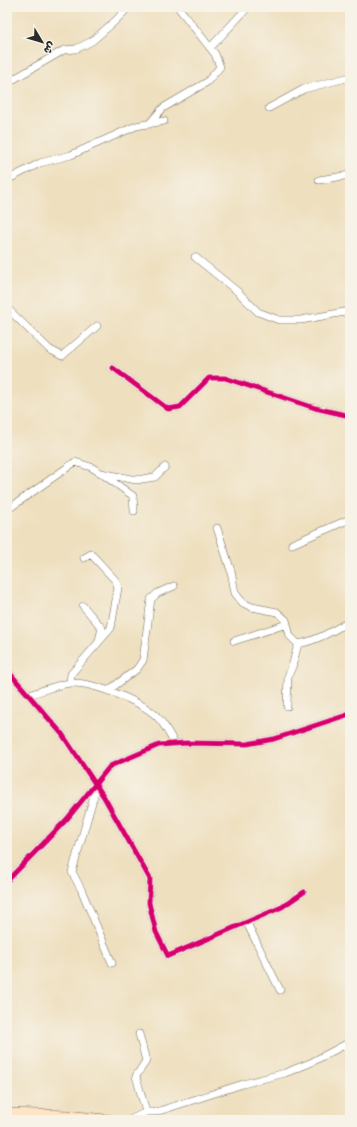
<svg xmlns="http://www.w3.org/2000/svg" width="357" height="1127" font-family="Pangolin,'Playpen Sans Arabic',sans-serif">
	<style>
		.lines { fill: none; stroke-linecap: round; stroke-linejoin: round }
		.street-casing { stroke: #6f6a5e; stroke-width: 8 }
		.secondary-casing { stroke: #6f6a5e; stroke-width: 10 }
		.street { stroke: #fff; stroke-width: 7 }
		.secondary { stroke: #ffe4c6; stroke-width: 9 }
		.cycleway-casing { stroke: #f7f3e8; stroke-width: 8 }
		.cycleway { stroke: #d6006c; stroke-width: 5 }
	</style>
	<rect width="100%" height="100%" fill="#f7f3e8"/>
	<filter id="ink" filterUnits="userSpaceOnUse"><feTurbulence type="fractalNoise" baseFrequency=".025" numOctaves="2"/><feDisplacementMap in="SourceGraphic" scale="8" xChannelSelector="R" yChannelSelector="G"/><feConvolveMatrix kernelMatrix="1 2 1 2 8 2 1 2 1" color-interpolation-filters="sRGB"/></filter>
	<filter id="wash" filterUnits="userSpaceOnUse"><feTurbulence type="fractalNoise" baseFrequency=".012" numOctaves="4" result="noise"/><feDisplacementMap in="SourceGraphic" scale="16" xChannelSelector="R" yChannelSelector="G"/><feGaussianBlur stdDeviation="0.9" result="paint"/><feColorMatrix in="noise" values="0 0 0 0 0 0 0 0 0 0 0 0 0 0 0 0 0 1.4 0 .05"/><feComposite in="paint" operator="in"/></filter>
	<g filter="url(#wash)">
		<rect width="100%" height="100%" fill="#eedfbe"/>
	</g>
	<g filter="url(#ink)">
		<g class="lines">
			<defs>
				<path id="street" d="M210,48L248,7
					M7,83L64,50L76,49L92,41L114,22L129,7
					M269,108L304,89L350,77
					M149,124L163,108L207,82L220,67L215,54L178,7
					M7,180L40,163L71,155L136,126L164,121
					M319,180L350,175
					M195,257L238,292L258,312L279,320H301L350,311
					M7,308L49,349L62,356L97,326
					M113,368L168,409L180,407L209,378H225L315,408L350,416
					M105,476L133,496L134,511
					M7,510L75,462L91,467L101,473L136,480L155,477L165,467
					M217,528L231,571L235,593L243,603L252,607L277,612L286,620L290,636L298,644C317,641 334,630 350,621
					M292,544L350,519
					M83,606L102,628L99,640
					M234,641L287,624
					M7,670L62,734L104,797L150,879L149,903L156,932L168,956L282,907L304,892
					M70,683L71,674L111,628L118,588L116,581L91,554L84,558
					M109,690L137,669L143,660L151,599L158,593L174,586
					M29,695C42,691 58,684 71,683C93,682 147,703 160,720C166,727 170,736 175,744
					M287,706L288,676L292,667L298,644
					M97,785L72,872L81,889L112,963
					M7,881L67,819L110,766L159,745L186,743L247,744L274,739L350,714
					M247,923L280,990
					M146,1112H156L243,1084L285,1073L310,1063L350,1042
					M130,1120L146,1112L136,1076L146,1061L139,1034"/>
				<path id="secondary" d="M7,1113L68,1115L113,1120"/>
			</defs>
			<!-- street casing -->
			<use href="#street" class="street-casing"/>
			<!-- secondary casing -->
			<use href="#secondary" class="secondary-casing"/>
			<!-- street -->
			<use href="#street" class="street"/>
			<!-- secondary -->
			<use href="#secondary" class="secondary"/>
			<defs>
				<path id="cycleway" d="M113,368L168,409L180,407L209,378H225L315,408L350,416
					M7,670L62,734L104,797L150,879L149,903L156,932L168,956L282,907L304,892
					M7,881L67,819L110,766L159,745L186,743L247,744L274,739L350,714"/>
			</defs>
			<!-- cycleway casing -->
			<use href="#cycleway" class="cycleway-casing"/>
			<!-- cycleway -->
			<use href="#cycleway" class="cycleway"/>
		</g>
	</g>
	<!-- margin -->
	<rect width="357" height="1127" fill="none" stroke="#f7f3e8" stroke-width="24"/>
	<!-- north arrow -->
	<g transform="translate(42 42) rotate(128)" stroke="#f7f3e8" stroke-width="3" paint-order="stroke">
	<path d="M0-3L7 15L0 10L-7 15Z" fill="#2b2b2b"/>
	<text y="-6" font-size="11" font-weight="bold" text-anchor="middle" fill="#2b2b2b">ش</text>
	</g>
</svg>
